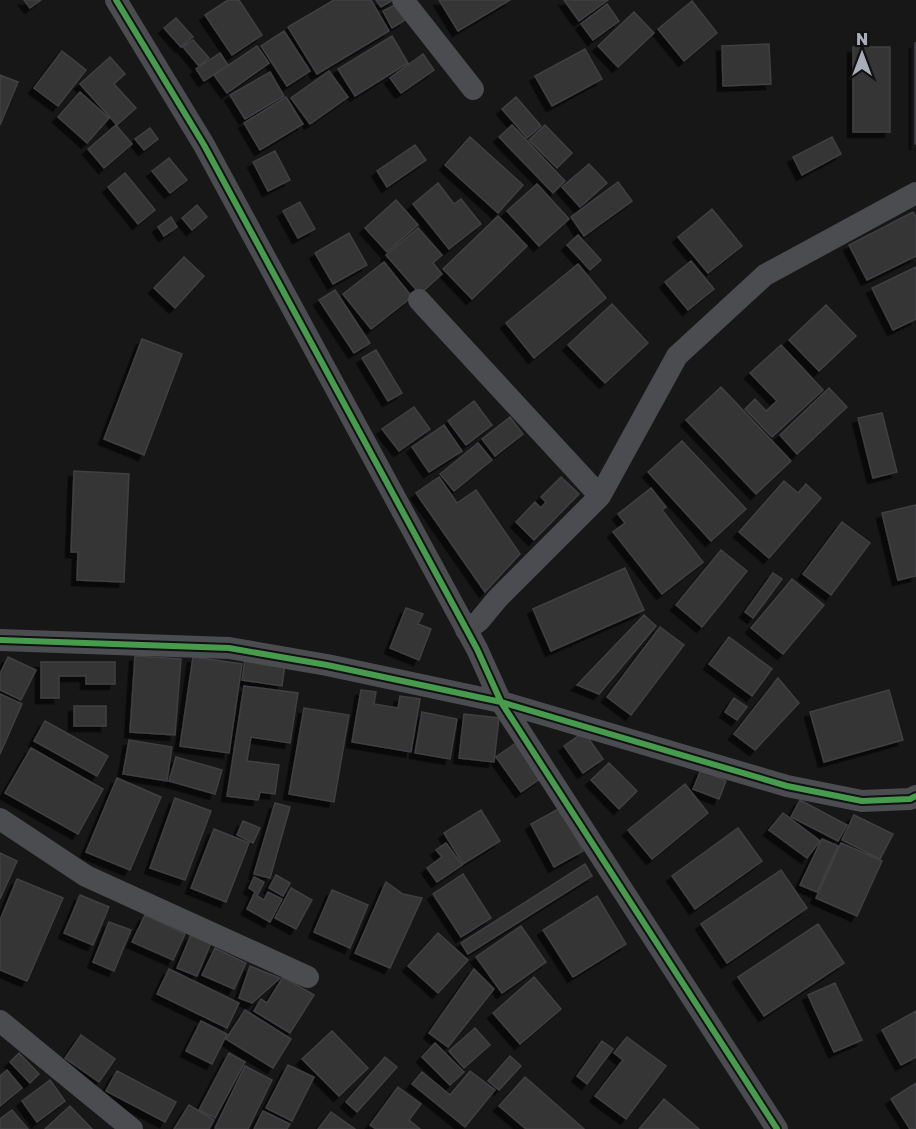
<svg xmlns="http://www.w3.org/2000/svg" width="916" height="1129" font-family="'Golos Text',sans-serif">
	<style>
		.building { fill: #353536; stroke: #3f4043; stroke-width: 1.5; filter: url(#shadow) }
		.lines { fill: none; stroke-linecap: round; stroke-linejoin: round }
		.minor { stroke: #4b4c50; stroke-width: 22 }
		.cycleway-casing { stroke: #111113; stroke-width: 10 }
		.cycleway { stroke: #469c4c; stroke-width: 6 }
	</style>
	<defs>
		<filter id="shadow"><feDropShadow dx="-5.5" dy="5.5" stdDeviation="0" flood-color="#0009"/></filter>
	</defs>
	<rect width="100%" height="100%" fill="#171717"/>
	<!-- building -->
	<path class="building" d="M24,0H41L30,8Z
		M228,0H239L262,35L232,55L205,15Z
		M334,0H371L389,31L317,74L288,27Z
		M376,0H393L381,7Z
		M439,0H510L458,31Z
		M564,0H608L579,21Z
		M692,1L717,33L684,61L658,29Z
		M397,4L405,20L392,28L383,11Z
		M607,4L619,21L593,40L581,24Z
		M634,12L654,33L618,67L598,46Z
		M176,18L193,37L181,47L164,28Z
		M284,31L310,71L287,86L261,46Z
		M392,36L408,63L355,96L338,69Z
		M193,40L209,58L199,66L183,47Z
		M915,43H916V144H915Z
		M769,44L771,84L723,86L722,46Z
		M257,46L269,63L227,93L214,75Z
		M853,47H890V132H853Z
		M585,49L602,79L552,106L535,76Z
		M62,51L86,70L58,106L34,88Z
		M220,53L228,65L204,81L196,69Z
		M423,54L434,70L401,93L390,78Z
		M110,57L125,74L114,84L136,108L117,125L80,84Z
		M329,71L348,97L310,124L291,98Z
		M270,72L284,96L245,119L230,95Z
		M0,75L18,82L0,125Z
		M80,92L109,118L87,143L58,117Z
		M286,97L303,124L260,150L244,123Z
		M516,97L541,126L527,138L502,109Z
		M116,125L132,144L104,168L88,149Z
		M512,125L565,181L553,193L499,137Z
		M545,125L572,153L557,168L529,140Z
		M150,128L158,139L144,150L135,139Z
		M470,137L523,185L498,213L445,165Z
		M832,137L841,154L802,175L793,157Z
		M415,145L426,160L387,187L377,171Z
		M275,151L290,180L268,191L253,162Z
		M169,158L187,180L170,193L152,171Z
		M589,164L607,183L580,207L562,187Z
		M125,173L155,210L138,224L108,187Z
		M618,182L632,201L584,236L571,217Z
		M438,183L454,204L461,199L481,224L449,249L413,204Z
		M537,184L569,219L539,246L507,211Z
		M396,200L418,225L387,252L365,228Z
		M300,202L315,229L298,238L283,211Z
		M197,205L207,217L192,230L182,218Z
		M712,209L742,246L708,273L678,237Z
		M913,212L916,217V256L867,280L849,245Z
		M498,216L527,246L472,299L443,269Z
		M171,217L177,227L164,236L158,227Z
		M418,228L442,255L433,263L442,274L420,294L386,255Z
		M349,233L367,265L333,284L315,253Z
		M578,235L601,260L590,270L567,245Z
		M184,257L204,276L175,308L154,288Z
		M691,261L714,289L688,310L665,282Z
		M384,262L412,297L371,329L343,294Z
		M578,264L606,298L534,358L506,323Z
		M916,267V319L893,330L872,288Z
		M335,290L370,343L354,353L319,300Z
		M612,304L648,343L605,383L568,345Z
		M826,305L856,336L819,371L789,340Z
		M142,339L182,354L144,455L104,439Z
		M781,345L823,390L772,437L745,409L755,399L766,411L777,401L750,373Z
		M376,350L402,393L388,401L362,358Z
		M721,387L791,461L756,494L686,420Z
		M829,388L847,407L797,454L780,435Z
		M474,401L492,425L466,445L448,421Z
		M414,407L430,429L399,451L382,429Z
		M882,413L897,472L873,478L858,418Z
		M510,417L523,434L495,456L482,439Z
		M444,425L462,451L429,472L412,447Z
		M682,441L746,509L711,541L648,472Z
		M478,443L492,460L454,491L440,474Z
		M74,471L129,474L124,582L77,580L78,552H71Z
		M439,477L457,503L476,490L520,554L485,592L416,493Z
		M561,477L579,494L534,540L516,522L535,502L541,508L546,502L541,497Z
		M784,481L798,493L806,484L821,498L769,558L739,532Z
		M651,488L666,507L662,510L703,562L662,594L613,532L625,523L618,514Z
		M916,505V576L898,580L882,513Z
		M842,522L870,543L831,595L803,574Z
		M721,550L747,571L702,627L676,605Z
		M625,568L644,610L551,651L533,609Z
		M773,573L782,579L753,618L745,612Z
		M792,579L824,605L783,654L751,628Z
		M406,608L423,614L418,624L431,629L419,660L390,648Z
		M644,615L656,626L599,694L577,685Z
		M660,627L684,645L631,715L607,697Z
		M729,637L772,669L752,696L709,664Z
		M135,656L181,659L175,735L130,732Z
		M8,657L36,670L21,700L0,690V674Z
		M193,657L242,664L229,753L180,746Z
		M245,659L285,665L282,686L242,680Z
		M41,662H115V684H86V676H59V698H41Z
		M778,678L799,703L755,750L734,734Z
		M244,686L298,693L290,743L251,737L247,761L279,765L275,794L260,792L258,800L227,796Z
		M361,690L376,692L374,704L398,708L400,696L420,699L411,752L352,742Z
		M889,690L903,740L824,762L810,712Z
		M0,694L22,704L0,754Z
		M734,698L747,707L737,720L725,712Z
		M74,706H106V726H74Z
		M304,708L349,715L334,802L289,794Z
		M422,712L457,719L450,759L415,753Z
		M464,714L499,718L494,762L459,758Z
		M45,721L108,756L97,776L34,741Z
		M584,732L603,759L583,773L564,746Z
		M129,740L172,747L167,781L123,774Z
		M516,743L541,778L521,792L496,757Z
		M31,748L103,789L78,834L5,793Z
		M176,757L222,770L215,794L169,781Z
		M609,763L637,791L619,809L591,780Z
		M701,770L726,781L719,799L693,789Z
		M117,778L161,797L130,870L86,852Z
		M685,784L708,813L652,859L628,830Z
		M175,798L211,811L185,880L150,868Z
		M800,800L847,825L838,841L791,817Z
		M275,803L290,807L270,878L254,874Z
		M560,808L583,851L554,867L531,824Z
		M481,810L500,841L463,864L444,833Z
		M783,813L820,841L807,858L769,830Z
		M854,815L893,834L880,859L842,840Z
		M243,821L260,828L253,843L237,835Z
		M738,828L762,861L695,909L672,876Z
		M214,829L249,843L226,902L191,888Z
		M822,839L838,846L817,892L800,885Z
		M446,843L462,865L437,882L427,868L442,857L436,850Z
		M841,843L882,861L857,916L816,898Z
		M0,853L17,861L0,899Z
		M585,864L592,876L468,954L461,943Z
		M781,870L807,908L727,963L701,924Z
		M463,874L491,918L461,937L433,894Z
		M276,875L290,883L283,896L269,888Z
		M254,877L264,882L257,896L264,900L268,892L282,899L270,922L247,909L255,892L249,888Z
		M17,879L63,898L27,981L0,970V920Z
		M386,882L403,894L422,898L390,968L355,953Z
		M291,888L312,900L296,929L275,918Z
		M332,890L368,905L350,948L314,932Z
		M80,895L109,907L93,945L64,933Z
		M597,896L626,944L573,977L543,930Z
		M145,915L185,934L173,960L132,942Z
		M109,922L131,930L114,971L93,962Z
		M818,924L844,963L764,1016L738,977Z
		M521,926L546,962L502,993L476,957Z
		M438,933L468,960L438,993L408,966Z
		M191,935L211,943L197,976L177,968Z
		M215,948L246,963L234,989L202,975Z
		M250,966L280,978L252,1003L239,998Z
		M169,969L239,1003L227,1028L157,994Z
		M474,969L494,989L448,1047L429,1033Z
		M283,977L314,995L290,1033L254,1011L261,999L267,1003Z
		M534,977L561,1009L520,1044L493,1013Z
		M835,983L862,1040L834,1052L808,995Z
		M245,1010L291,1039L273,1068L226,1039Z
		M916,1011V1057L901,1065L882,1030Z
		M201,1021L227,1034L212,1064L186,1051Z
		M475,1028L490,1045L464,1068L449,1051Z
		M332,1031L368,1068L339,1096L302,1059Z
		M81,1035L115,1059L99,1082L65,1058Z
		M627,1037L666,1066L626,1119L595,1096L623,1060L614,1053Z
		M602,1041L613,1049L587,1084L577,1076Z
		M435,1043L464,1072L450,1085L422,1057Z
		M19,1053L39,1074L30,1083L10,1062Z
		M229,1053L245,1062L215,1118L199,1110Z
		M510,1056L521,1066L499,1090L488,1081Z
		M385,1057L397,1067L357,1112L346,1102Z
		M288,1065L314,1077L292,1121L266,1108Z
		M245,1066L272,1080L248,1129H218L215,1128Z
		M7,1070L22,1088L0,1106V1076Z
		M117,1071L176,1102L165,1122L106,1091Z
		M470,1071L495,1090L465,1127L412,1084L422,1072L450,1095Z
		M525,1077L584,1129H526L499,1106Z
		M50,1080L65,1101L37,1122L22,1101Z
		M916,1083V1129H910L891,1099Z
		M398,1087L421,1104L409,1120L420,1129H376L370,1125Z
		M664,1099L699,1129H639Z
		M189,1105L214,1120L209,1129H174Z
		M70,1106L92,1129H45Z
		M12,1110L28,1129H0V1119Z
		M263,1111L290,1124L287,1129H254Z
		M331,1112L355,1129H318Z"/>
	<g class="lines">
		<!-- minor -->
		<path class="minor" d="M116,0L204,145L477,649L501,702L777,1129
			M403,0L473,89
			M419,300L600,496
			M466,630L479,621L498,598L600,496L677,356L765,275L916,193
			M0,640L229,648L327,665L501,702L787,786L862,801L910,799L916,796
			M0,819L86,876L308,977
			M0,1021L132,1129"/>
		<defs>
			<path id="cycleway" d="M116,0L204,145L477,649L501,702L777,1129
				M0,640L229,648L327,665L501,702L787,786L862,801L910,799L916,796"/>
		</defs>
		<!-- cycleway casing -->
		<use href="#cycleway" class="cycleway-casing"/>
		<!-- cycleway -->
		<use href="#cycleway" class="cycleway"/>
	</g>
	<!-- north arrow -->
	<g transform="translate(862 54)" stroke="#111113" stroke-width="4.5" paint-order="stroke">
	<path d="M0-4.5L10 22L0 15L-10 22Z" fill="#a8adb8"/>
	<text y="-9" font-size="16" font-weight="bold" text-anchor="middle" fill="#a8adb8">N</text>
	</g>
</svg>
